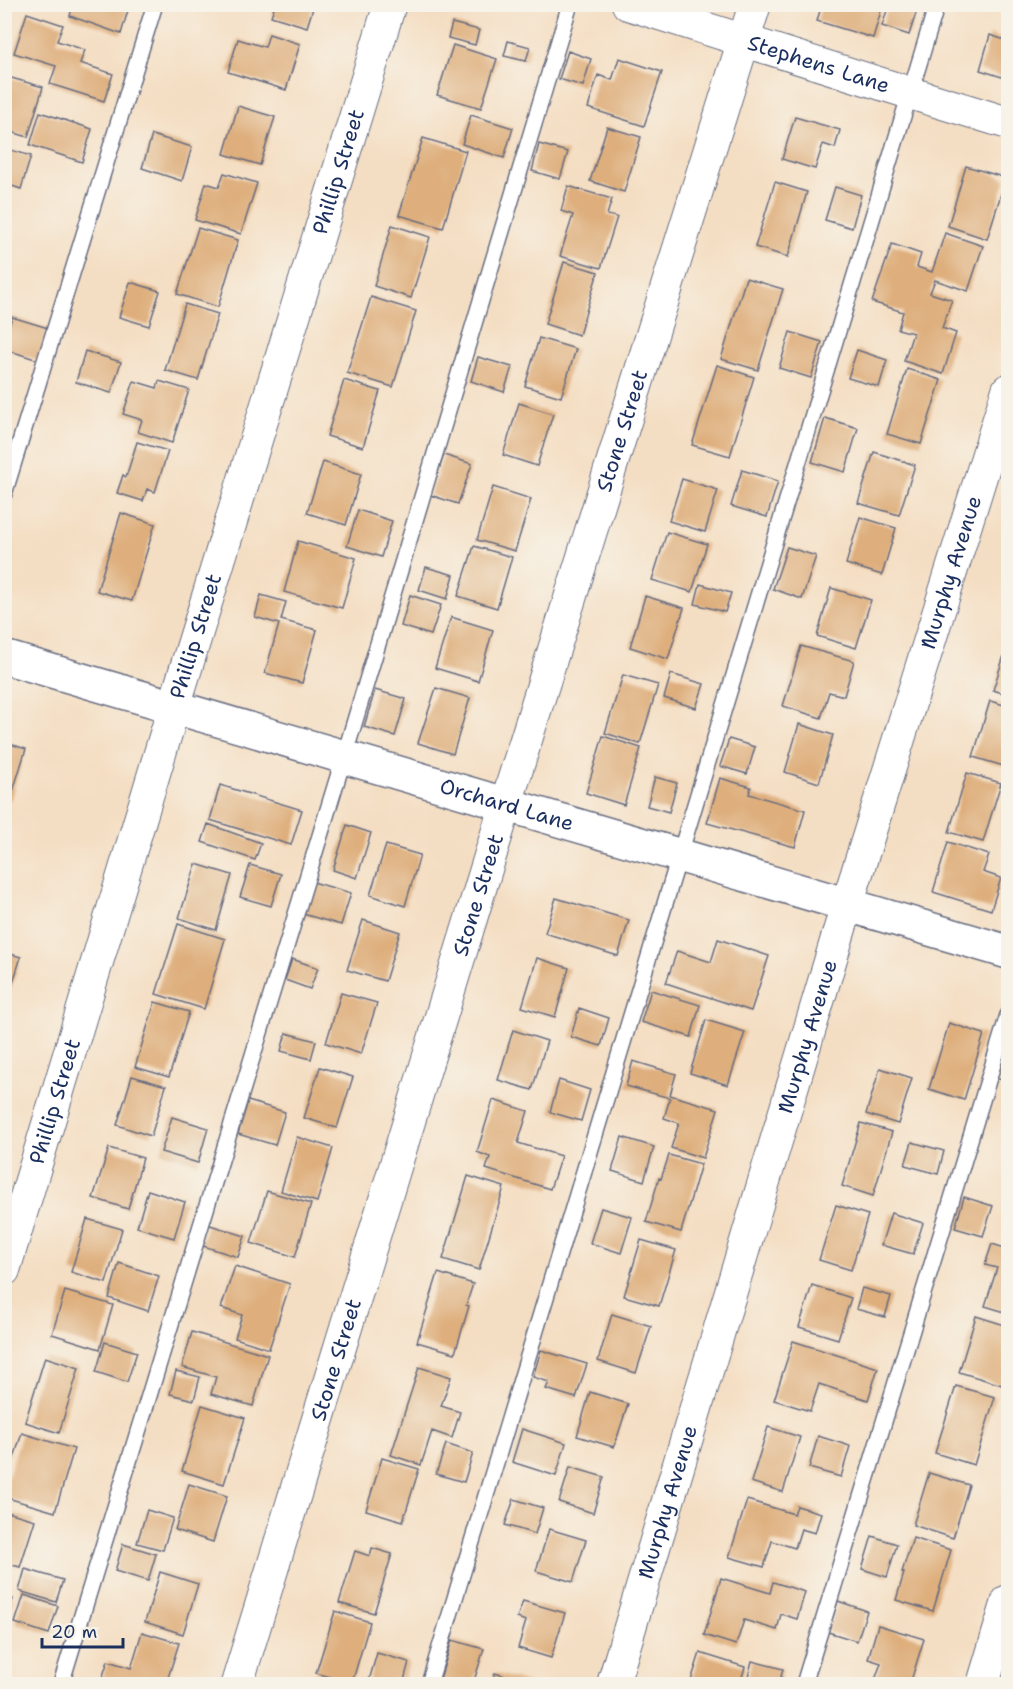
<svg xmlns="http://www.w3.org/2000/svg" width="1013" height="1689" font-family="'Shantell Sans',sans-serif">
	<style>
		.building { fill: #deae7b }
		.lines { fill: none; stroke-linecap: round; stroke-linejoin: round }
		.service-casing { stroke: #676c81; stroke-width: 18 }
		.minor-casing { stroke: #676c81; stroke-width: 34 }
		.tertiary-casing { stroke: #676c81; stroke-width: 36 }
		.service { stroke: #fff; stroke-width: 15 }
		.minor { stroke: #fff; stroke-width: 32 }
		.tertiary { stroke: #fff; stroke-width: 33 }
		.labels { text-anchor: middle; stroke-width: 5; stroke-linejoin: round; paint-order: stroke }
		.street-label { font-size: 21px; fill: #1b2f5e; stroke: #f7f3e8 }
	</style>
	<rect width="100%" height="100%" fill="#f7f3e8"/>
	<filter id="ink" filterUnits="userSpaceOnUse"><feTurbulence type="fractalNoise" baseFrequency=".0167" numOctaves="2"/><feDisplacementMap in="SourceGraphic" scale="12" xChannelSelector="R" yChannelSelector="G"/><feConvolveMatrix kernelMatrix="1 2 1 2 8 2 1 2 1" color-interpolation-filters="sRGB"/></filter>
	<filter id="wash" filterUnits="userSpaceOnUse"><feTurbulence type="fractalNoise" baseFrequency=".008" numOctaves="4" result="noise"/><feDisplacementMap in="SourceGraphic" scale="24" xChannelSelector="R" yChannelSelector="G"/><feGaussianBlur stdDeviation="1.35" result="paint"/><feColorMatrix in="noise" values="0 0 0 0 0 0 0 0 0 0 0 0 0 0 0 0 0 1.4 0 .05"/><feComposite in="paint" operator="in"/></filter>
	<g filter="url(#wash)">
		<rect width="100%" height="100%" fill="#f4dec3"/>
		<g id="blocks">
			<!-- building -->
			<path class="building" d="M73,4H123L129,7L121,34L70,16Z
				M822,4H883L873,38L817,21Z
				M889,4H919L909,35L882,26Z
				M275,5H314L307,27L271,16Z
				M27,13L63,25L57,41L85,50L80,63L113,74L104,101L50,84L56,66L14,53Z
				M452,23L479,30L475,45L448,38Z
				M269,34L300,44L286,90L228,72L238,39L265,47Z
				M990,35L1008,41V79L980,70Z
				M508,41L530,47L526,61L504,56Z
				M453,45L497,59L481,108L437,95Z
				M568,51L591,59L583,86L559,79Z
				M619,58L662,72L644,126L588,108L598,75L612,80Z
				M8,77L43,87L28,137L5,130V88Z
				M238,106L275,117L260,165L224,154Z
				M40,112L92,129L82,162L30,145Z
				M471,115L513,128L504,158L462,144Z
				M795,117L840,130L835,148L823,144L815,169L782,159Z
				M607,127L641,137L624,192L590,181Z
				M152,135L192,147L182,181L142,168Z
				M423,138L466,151L443,228L399,215Z
				M539,144L568,152L560,179L532,171Z
				M4,148L31,156L21,189L12,186L7,202L4,201Z
				M966,166L1006,178L987,239L948,226Z
				M224,173L257,183L241,234L195,220L206,183L219,187Z
				M775,182L807,192L788,257L755,247Z
				M568,186L612,199L607,215L617,217L601,268L560,256L573,215L561,211Z
				M835,187L861,195L852,228L825,220Z
				M392,225L430,237L411,298L374,286Z
				M198,228L238,240L218,307L177,294Z
				M945,233L983,246L968,291L935,280L930,293L952,300L942,328L956,333L943,374L904,361L913,333L898,329L903,312L872,302L892,244L921,254L917,267L932,272Z
				M564,262L598,272L579,335L545,324Z
				M746,278L783,289L758,370L721,359Z
				M130,282L160,291L149,326L119,317Z
				M371,297L416,311L393,387L347,373Z
				M185,304L218,314L198,380L165,370Z
				M12,317L48,328L38,360L4,349V342Z
				M790,332L822,342L811,378L779,368Z
				M539,338L576,349L561,397L525,386Z
				M857,350L887,360L879,387L848,378Z
				M85,351L121,362L111,393L76,382Z
				M478,357L512,367L504,392L471,381Z
				M717,365L754,377L730,456L692,445Z
				M907,369L941,380L921,444L887,434Z
				M344,380L380,391L363,447L327,436Z
				M134,381L157,388L159,381L189,390L172,443L138,432L142,420L123,414Z
				M519,403L553,414L537,466L503,455Z
				M825,418L858,428L845,472L812,462Z
				M137,442L168,451L155,492L147,489L143,501L117,493L123,475L126,477Z
				M874,452L915,465L899,515L858,503Z
				M444,455L472,464L458,504L430,495Z
				M323,462L361,474L346,525L307,513Z
				M742,470L778,481L767,517L731,506Z
				M682,479L718,490L705,532L669,521Z
				M493,487L531,499L515,551L477,540Z
				M358,510L392,521L381,557L347,546Z
				M121,513L155,524L132,601L97,591Z
				M860,517L896,528L882,575L846,564Z
				M667,532L707,544L692,592L652,580Z
				M298,541L356,558L342,608L284,592Z
				M474,546L512,557L497,608L458,596Z
				M787,547L816,556L802,599L773,589Z
				M426,567L454,575L447,599L419,590Z
				M700,584L731,593L725,612L695,604Z
				M831,588L871,600L856,648L817,636Z
				M261,595L286,602L281,620L317,630L302,683L265,673L279,624L255,617Z
				M410,595L441,605L431,635L401,626Z
				M645,596L684,608L668,659L630,647Z
				M451,617L493,630L478,681L435,668Z
				M1008,643V695L993,690Z
				M801,646L854,661L844,696L829,692L821,718L783,706Z
				M671,674L704,684L696,708L664,698Z
				M623,675L658,685L640,744L605,733Z
				M436,688L470,698L453,754L418,743Z
				M375,690L406,699L395,736L364,727Z
				M990,701L1008,706V762L1007,767L973,757Z
				M799,724L833,735L819,783L785,772Z
				M603,736L641,748L624,805L586,793Z
				M729,739L755,747L747,774L720,766Z
				M4,742L26,749L10,801L4,799Z
				M967,773L1001,783L983,842L949,832Z
				M655,777L677,783L669,812L647,806Z
				M720,778L751,787L749,794L805,810L795,847L707,823Z
				M220,785L302,810L291,845L210,820Z
				M208,824L261,843L255,860L202,842Z
				M347,825L371,833L357,878L333,870Z
				M948,842L989,855L983,872L1001,878L991,910L933,892Z
				M386,845L420,855L405,906L370,895Z
				M196,864L232,875L216,930L179,918Z
				M250,865L281,874L271,906L240,897Z
				M313,882L351,893L341,925L303,914Z
				M556,898L629,920L618,956L545,933Z
				M363,920L400,932L385,981L347,970Z
				M178,924L225,939L204,1009L156,994Z
				M718,939L769,956L751,1011L666,983L677,951L711,962Z
				M4,952L21,957L5,1008H4Z
				M537,958L569,968L555,1017L522,1007Z
				M292,959L318,968L310,989L285,980Z
				M651,990L700,1005L691,1037L641,1022Z
				M341,993L377,1003L361,1054L326,1043Z
				M155,1002L189,1012L169,1077L135,1067Z
				M579,1008L609,1018L601,1046L571,1037Z
				M706,1020L745,1032L728,1085L690,1073Z
				M949,1023L984,1034L964,1100L929,1089Z
				M513,1030L547,1041L532,1090L498,1080Z
				M286,1033L316,1041L311,1059L281,1051Z
				M1003,1044L1008,1045V1082L993,1077Z
				M633,1061L676,1074L670,1095L718,1109L703,1158L671,1148L679,1123L664,1118L670,1098L626,1086Z
				M320,1067L353,1077L337,1128L304,1118Z
				M880,1068L912,1078L898,1124L866,1114Z
				M132,1076L166,1086L151,1136L117,1125Z
				M559,1080L590,1090L581,1121L550,1112Z
				M493,1100L528,1111L518,1143L561,1156L550,1189L486,1169L490,1157L477,1152Z
				M248,1101L285,1112L275,1145L238,1134Z
				M172,1117L208,1128L198,1163L161,1152Z
				M861,1123L892,1132L873,1196L842,1186Z
				M297,1137L333,1148L317,1202L281,1191Z
				M622,1137L654,1147L644,1181L612,1171Z
				M912,1142L944,1151L938,1174L905,1165Z
				M109,1148L143,1158L128,1209L93,1198Z
				M669,1155L701,1164L681,1232L646,1222L659,1178L661,1179Z
				M468,1176L504,1187L479,1270L443,1259Z
				M148,1190L185,1202L174,1238L137,1227Z
				M267,1191L311,1204L295,1257L251,1243Z
				M964,1197L993,1206L983,1236L955,1228Z
				M836,1205L868,1215L851,1270L819,1260Z
				M601,1208L632,1217L621,1253L590,1243Z
				M891,1213L923,1223L913,1254L881,1245Z
				M87,1219L122,1229L106,1283L71,1272Z
				M207,1224L245,1236L238,1257L200,1245Z
				M641,1240L676,1250L659,1306L624,1296Z
				M992,1244L1008,1249V1313L985,1306L997,1268L985,1265Z
				M119,1263L159,1276L148,1311L109,1298Z
				M235,1266L290,1284L269,1349L235,1338L242,1315L221,1308Z
				M438,1273L473,1284L466,1305L469,1306L455,1353L417,1342Z
				M812,1285L851,1298L838,1339L799,1327Z
				M862,1288L891,1296L885,1317L856,1309Z
				M65,1291L113,1305L100,1349L52,1334Z
				M612,1314L651,1326L636,1373L598,1361Z
				M976,1316L1008,1326V1362L1002,1385L959,1372Z
				M192,1332L268,1355L253,1406L211,1394L216,1377L182,1367Z
				M793,1341L878,1368L868,1400L819,1384L810,1411L774,1400Z
				M105,1342L137,1352L127,1382L96,1372Z
				M541,1350L587,1364L576,1398L546,1389L549,1382L533,1377Z
				M45,1357L79,1368L59,1433L25,1422Z
				M419,1367L451,1377L441,1406L460,1412L452,1438L432,1431L421,1465L391,1455Z
				M176,1371L200,1377L194,1400L170,1394Z
				M956,1386L995,1397L974,1465L935,1453Z
				M590,1392L628,1404L614,1447L577,1436Z
				M202,1405L245,1418L224,1484L182,1471Z
				M768,1427L800,1437L783,1492L751,1482Z
				M522,1429L566,1443L556,1476L512,1462Z
				M22,1433L74,1449L55,1512L4,1497V1489Z
				M818,1436L850,1446L841,1477L809,1468Z
				M446,1444L473,1453L464,1482L436,1474Z
				M382,1458L419,1469L403,1521L366,1510Z
				M570,1467L604,1477L593,1513L559,1502Z
				M929,1473L969,1485L953,1538L913,1525Z
				M189,1484L227,1496L213,1542L175,1530Z
				M514,1499L543,1508L535,1534L505,1525Z
				M747,1500L794,1514L797,1506L821,1513L815,1533L801,1529L795,1548L772,1541L764,1567L729,1557Z
				M147,1510L173,1518L163,1550L137,1543Z
				M4,1511L35,1520L20,1567L4,1563Z
				M549,1529L586,1540L573,1582L536,1571Z
				M872,1536L897,1544L887,1577L862,1569Z
				M913,1538L951,1550L933,1611L896,1600L904,1573L902,1572Z
				M123,1544L156,1554L148,1581L115,1571Z
				M372,1548L392,1554L374,1613L339,1603L355,1551L370,1556Z
				M25,1569L63,1580L56,1602L19,1591Z
				M160,1572L198,1584L183,1634L145,1622Z
				M721,1578L770,1593L773,1582L805,1592L797,1619L781,1614L777,1630L744,1620L736,1645L704,1635Z
				M24,1595L58,1606L49,1634L15,1623Z
				M5,1597L13,1599L5,1624Z
				M523,1601L565,1613L551,1658L518,1648L526,1621L517,1618Z
				M838,1601L867,1611L857,1641L828,1632Z
				M335,1611L370,1622L352,1683L316,1673Z
				M878,1625L924,1639L910,1684H889L875,1680L881,1663L868,1659Z
				M142,1632L179,1643L166,1684H100L108,1661L131,1668Z
				M452,1640L484,1649L473,1684H458L440,1679Z
				M377,1653L409,1662L403,1684H368Z
				M700,1653L745,1667L740,1684L727,1683V1684H690Z
				M752,1661L783,1669L779,1684H746Z
				M495,1673L531,1684H492Z"/>
		</g>
	</g>
	<g filter="url(#ink)">
		<use href="#blocks" fill-opacity="0" stroke="#676c81" stroke-width="1.5"/>
		<g class="lines">
			<defs>
				<path id="service" d="M4,494L155,4
					M61,1684L344,757L570,4
					M429,1684L937,4
					M804,1684L1008,1015"/>
				<g id="minor">
					<path id="s1" d="M628,4L910,93L1008,123"/>
					<path id="s2" d="M4,1270L174,707L390,4"/>
					<path id="s3" d="M237,1684L506,804L755,4"/>
					<path id="s4" d="M613,1684L847,905L1008,390"/>
					<path d="M983,1684L1008,1601"/>
				</g>
				<g id="tertiary">
					<path id="s5" d="M4,657L1008,952"/>
				</g>
			</defs>
			<!-- service casing -->
			<use href="#service" class="service-casing"/>
			<!-- minor casing -->
			<use href="#minor" class="minor-casing"/>
			<!-- tertiary casing -->
			<use href="#tertiary" class="tertiary-casing"/>
			<!-- service -->
			<use href="#service" class="service"/>
			<!-- minor -->
			<use href="#minor" class="minor"/>
			<!-- tertiary -->
			<use href="#tertiary" class="tertiary"/>
		</g>
	</g>
	<g class="labels">
		<!-- street labels -->
		<g class="street-label">
			<text dy="7" stroke="none"><textPath href="#s1" startOffset="200">Stephens Lane</textPath></text>
			<text dy="7" stroke="none"><textPath href="#s2" startOffset="1148">Phillip Street</textPath></text>
			<text dy="7" stroke="none"><textPath href="#s3" startOffset="1311">Stone Street</textPath></text>
			<text dy="7" stroke="none"><textPath href="#s4" startOffset="1162">Murphy Avenue</textPath></text>
			<text dy="7" stroke="none"><textPath href="#s2" startOffset="662">Phillip Street</textPath></text>
			<text dy="7" stroke="none"><textPath href="#s5" startOffset="524">Orchard Lane</textPath></text>
			<text dy="7" stroke="none"><textPath href="#s3" startOffset="825">Stone Street</textPath></text>
			<text dy="7" stroke="none"><textPath href="#s4" startOffset="676">Murphy Avenue</textPath></text>
			<text dy="7" stroke="none"><textPath href="#s2" startOffset="176">Phillip Street</textPath></text>
			<text dy="7" stroke="none"><textPath href="#s3" startOffset="339">Stone Street</textPath></text>
			<text dy="7" stroke="none"><textPath href="#s4" startOffset="190">Murphy Avenue</textPath></text>
		</g>
	</g>
	<!-- margin -->
	<rect width="1013" height="1689" fill="none" stroke="#f7f3e8" stroke-width="24"/>
	<!-- scale -->
	<path d="M42 1638v9h81v-9" fill="none" stroke="#1b2f5e" stroke-width="3"/>
	<text x="51" y="1638" font-size="18" fill="#1b2f5e" stroke="#f7f3e8" stroke-width="4.5" paint-order="stroke">20 m</text>
</svg>
